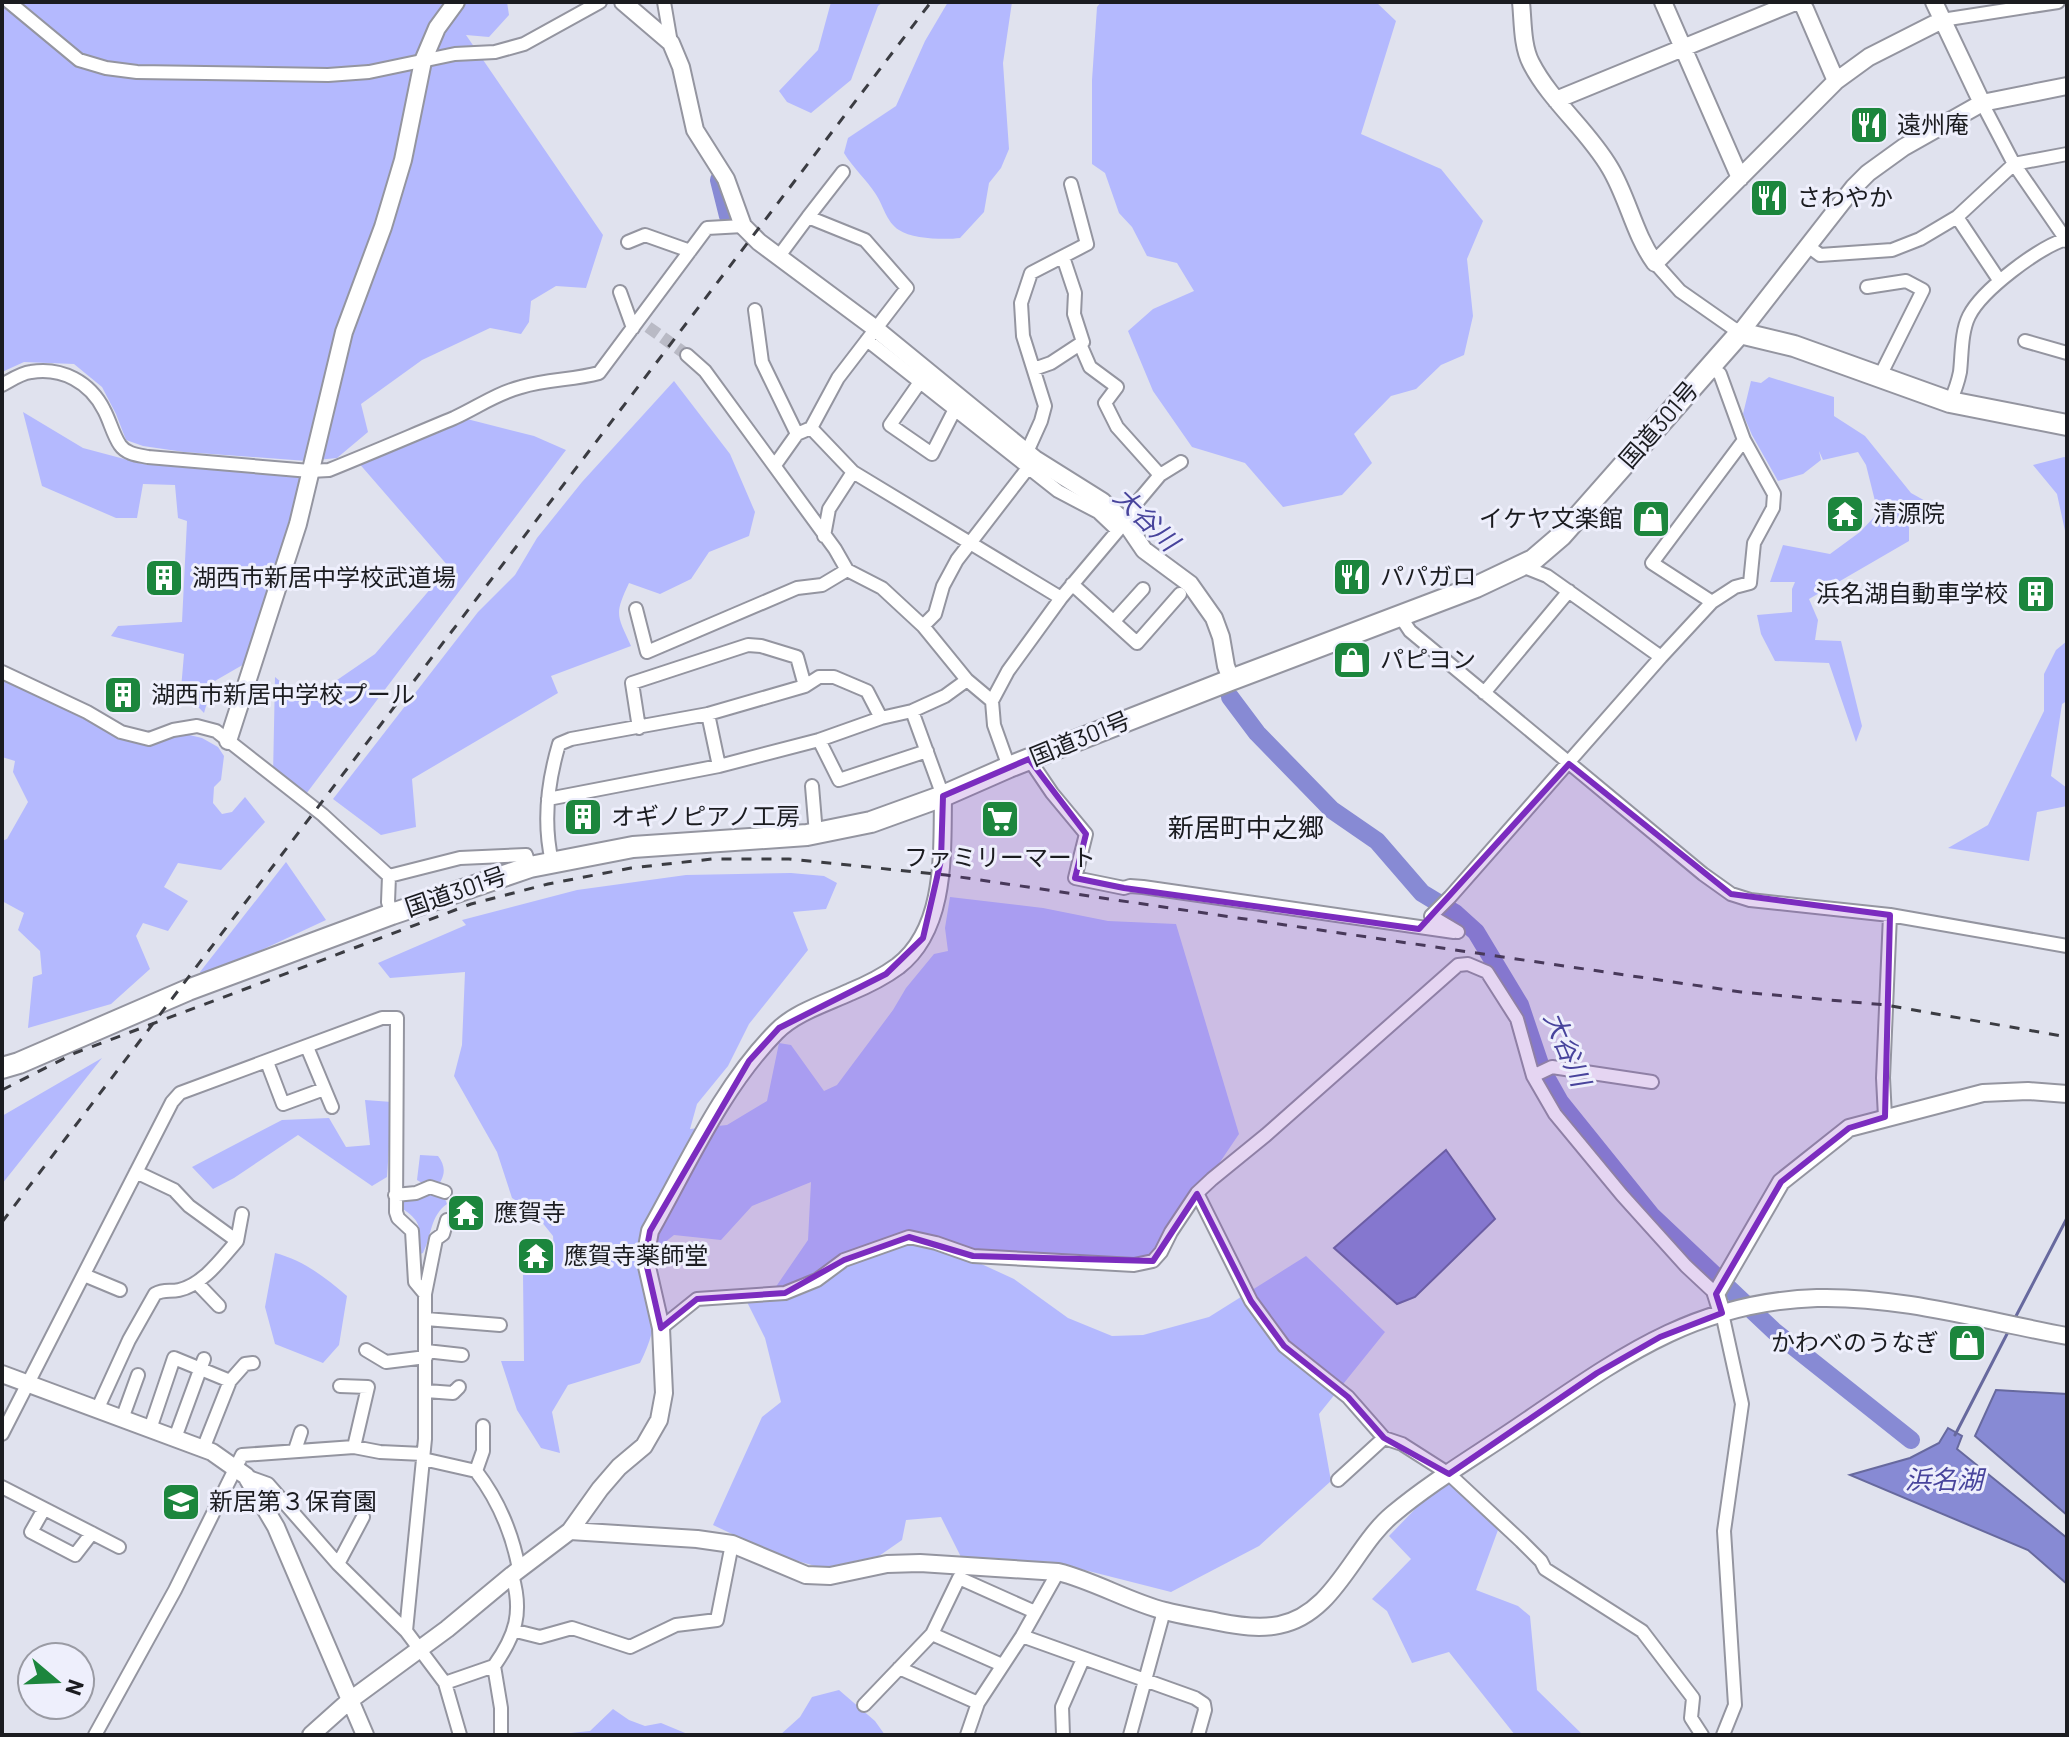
<svg xmlns="http://www.w3.org/2000/svg" width="2069" height="1737" font-family="Barlow,'Noto Sans JP',sans-serif">
	<style>
		.green { fill: #b4b9fe }
		.water { fill: #878ad4; stroke: #67699e; stroke-width: 2 }
		.lines { fill: none; stroke-linecap: round; stroke-linejoin: round }
		.stream { stroke: #67699e; stroke-width: 3 }
		.river { stroke: #878ad4; stroke-width: 18 }
		.minor-tunnel { stroke: #b9bac5; stroke-width: 12; stroke-dasharray: 12 6; stroke-linecap: butt }
		.minor-casing { stroke: #9495a0; stroke-width: 16 }
		.tertiary-casing { stroke: #9495a0; stroke-width: 20 }
		.trunk-casing { stroke: #9495a0; stroke-width: 24 }
		.minor { stroke: #fff; stroke-width: 12 }
		.tertiary { stroke: #fff; stroke-width: 16 }
		.trunk { stroke: #fff; stroke-width: 20 }
		.rail { stroke: #3b3c42; stroke-width: 3; stroke-dasharray: 10 10; stroke-linecap: butt }
		.marked { fill: #7b2cbf; fill-opacity: 0.2; stroke: #7b2cbf; stroke-width: 6; stroke-linejoin: round }
		.labels { text-anchor: middle; stroke-width: 6; stroke-linejoin: round; paint-order: stroke }
		.poi-label { font-size: 24px; fill: #1b1c20; stroke: #eeeffc; text-anchor: start }
		.street-label { font-size: 24px; fill: #1b1c20; stroke: #eeeffc }
		.water-label { font-size: 26px; font-style: italic; fill: #48449c; stroke: #eeeffc }
		.neighbourhood-label { font-size: 26px; fill: #1b1c20; stroke: #eeeffc }
	</style>
	<rect width="100%" height="100%" fill="#e0e2ee"/>
	<!-- green -->
	<path class="green" d="M2,2H507L509,15L489,37L466,35L603,235L586,288L556,286L531,301L529,322L521,334L490,328L422,360L361,404L368,432L337,458L307,461L184,452L143,446L126,440L116,414L102,387L74,364L24,362L2,372Z
		M831,2H883L878,6L851,80L811,113L787,102L779,91L818,50Z
		M948,2H1012L1003,63L1009,149L1001,168L989,183L984,212L960,238C945,240 912,239 899,230C886,222 883,204 875,193C866,179 853,168 844,153L848,138L896,106L925,41Z
		M1101,2H1376L1396,21L1361,134L1441,169L1483,221L1467,259L1473,316L1464,355L1441,365L1416,389L1391,396L1354,434L1372,463L1342,495L1283,507L1245,463L1192,447L1153,391L1128,331L1153,309L1194,291L1177,263L1147,256L1132,227L1119,213L1105,173L1092,164V80L1097,7Z
		M1769,377L1834,397V416L1865,436L1911,493L1929,503V516L1909,519V541L1809,599L1818,620L1815,640L1841,641L1862,726L1856,742L1829,663L1775,661L1761,634L1757,615L1792,612V589L1795,582H1770L1783,545L1830,554L1860,532L1878,513L1866,465L1858,452L1823,460L1819,451L1821,460L1803,474L1778,481L1752,435L1743,414L1751,381L1761,383Z
		M674,381L730,454L755,512L749,536L709,552L691,579L660,594L629,583C614,615 617,615 631,646L551,676L558,693L412,779L416,827L381,835L333,799L478,612L515,575L537,538L582,482Z
		M23,412L83,448L143,464L298,477L303,481L246,663L213,682L204,713L181,689L184,654L111,636L118,626L182,622L187,521L178,518L175,485L143,484L137,518H116L42,486Z
		M463,418L534,436L566,450L306,794L273,776L275,677L305,702L375,654L449,567L357,461Z
		M2064,457L2067,458V540L2057,494L2033,465Z
		M2067,641V701L2062,704L2051,776L2067,788V806L2037,812L2029,861L1948,848L1988,825L2044,711V674L2056,650Z
		M2,678L122,738L181,733L202,738L218,747L224,756L221,780L214,787L213,803L222,814L232,812L245,797L265,822L221,870L178,863L164,887L188,901L168,931L143,923L136,936L150,969L111,1004L28,1028L33,977L42,974L40,951L18,930L24,913L2,901V841L7,839L28,802L13,772L15,761L2,757Z
		M286,862L326,920L201,978L200,972Z
		M791,873L824,876L837,883L826,909L793,912L808,950L749,1024L728,1066L697,1104L690,1129L727,1125L767,1101L779,1043L791,1045L824,1091L837,1085L893,1010L906,988L934,954L948,951L945,928L950,897L1043,908L1108,921L1176,924L1239,1134L1153,1261L977,1262L1014,1279L1068,1318L1112,1336L1143,1335L1209,1317L1306,1256L1385,1332L1319,1414L1331,1481L1259,1546L1171,1592L1053,1562L961,1557L941,1517L906,1520L902,1540L879,1556L822,1568L777,1555L713,1525L762,1417L781,1402L765,1338L744,1296L773,1291L808,1240L811,1182L752,1206L721,1240L674,1235L645,1258C656,1301 661,1321 640,1363L568,1385L552,1412L560,1453L541,1448L517,1410L501,1361H524L523,1275L555,1270L553,1236L533,1211L512,1198L497,1152L454,1076L462,1045L465,972L390,978L378,963L466,925L462,920L577,890L686,875Z
		M102,1058L2,1184V1116Z
		M365,1100L392,1102L387,1177L372,1186L298,1135L234,1178L213,1189L192,1167L282,1120L329,1118L346,1147L370,1145Z
		M420,1155L438,1156C445,1165 446,1174 439,1184L429,1181L422,1183L417,1180Z
		M433,1192L444,1196L447,1204C430,1216 432,1235 423,1253L420,1254C418,1230 425,1224 403,1209L401,1203Z
		M275,1253C303,1260 325,1277 347,1296L339,1345L323,1363L275,1344L265,1307Z
		M1449,1474L1498,1530L1476,1590L1518,1606L1530,1616L1537,1690L1583,1735H1515L1449,1652L1412,1663L1387,1611L1372,1599L1411,1559L1389,1536Z
		M839,1690L875,1721L885,1735H780L800,1717L812,1697Z
		M613,1709L629,1720L645,1726L661,1723L690,1735L571,1733L590,1731Z"/>
	<!-- water -->
	<path class="water" d="M1446,1150L1495,1219L1415,1297L1397,1304L1334,1248Z
		M1996,1390L2067,1394V1515L1975,1436Z
		M1948,1428L1962,1436L1957,1449L2067,1538V1584L2028,1550L1850,1475L1910,1458L1939,1443Z"/>
	<g class="lines">
		<!-- stream -->
		<path class="stream" d="M2015,1318L2067,1218
			M1955,1435L2008,1332"/>
		<!-- river -->
		<path class="river" d="M719,180L728,216
			M1230,697L1257,733L1332,810L1377,841L1422,893L1455,913L1476,932L1520,1005L1542,1070L1560,1102L1651,1215L1774,1331L1911,1440"/>
		<!-- minor-tunnel -->
		<path class="minor-tunnel" d="M648,327L687,355"/>
		<defs>
			<path id="minor" d="M9,2L79,60L106,68L137,72L328,75L369,72L455,54L495,52L524,44L600,2
				M664,2L671,43
				M1942,20L2058,2
				M1982,103L2014,164L2067,241
				M808,217L843,172
				M1957,217L1999,280
				M628,242L645,235L690,251
				M1808,246L1820,255L1892,250L1920,239L1957,217L2014,164L2067,154
				M1655,263L1680,291L1740,333
				M1867,287L1906,281L1923,290L1880,376
				M620,292L633,328
				M755,310L762,362L797,434
				M867,340L1058,491L1098,512L1117,530
				M2025,341L2067,353
				M1080,344L1090,367L1117,387L1105,403L1117,427L1160,475
				M687,355L705,371L835,549L847,570L882,588L923,626L967,680L992,701
				M1034,369L1051,363L1083,342L1074,314L1075,293L1063,257
				M920,382L890,425L932,454L955,409
				M2,385C11,380 21,373 31,372C62,367 90,382 104,410C110,421 113,435 120,445C126,454 138,455 148,457L310,471L329,470C371,453 413,435 454,418C478,407 495,394 521,387C547,379 574,380 599,373L707,228L743,226
				M1950,402C1954,393 1958,382 1960,372C1962,355 1961,332 1969,316C1982,290 2038,248 2066,239
				M811,428L853,472L1061,598
				M1027,452L1041,421L1045,406L1023,336L1021,303L1031,273L1087,244L1071,184
				M775,465L797,434L811,428L838,378L907,288L865,240L808,217L779,256
				M824,536L829,509L853,472
				M1522,566L1547,576L1661,657
				M1072,584L1137,643L1180,594
				M1712,602L1652,563L1744,440
				M636,609L647,652L797,588L822,585L847,570
				M1400,616L1410,631L1703,874L1731,894L1750,900L1890,915L2067,946
				M1114,621L1143,589
				M923,626L935,614L943,586L957,560L1031,464
				M2,672L87,712L121,732L149,739L173,730L197,726L216,731L323,815L389,876L388,902L392,914
				M1484,693L1569,591
				M912,711L943,796
				M708,714L719,766
				M639,728L632,683L748,645L761,646L797,657L805,686
				M819,740L839,780L927,751
				M1029,759L1052,793L1086,834L1075,878L1124,888L1130,886L1143,887L1454,932
				M1009,767L994,725L992,701L1008,671L1061,598L1125,522L1139,500L1160,475L1181,462
				M812,786L816,834
				M548,799L719,766L819,740L881,718L912,711L945,696L967,680
				M552,862C543,823 548,781 559,744L571,739L708,714L805,686L819,677H834L867,691L881,718
				M389,876L460,858L526,855L530,867
				M1458,932L1431,916L1450,897L1661,657L1712,602L1735,587L1750,583L1754,543L1773,508L1774,494L1744,440L1720,374L1710,367
				M307,1047L332,1107
				M267,1062L283,1104L324,1089
				M1533,1076L1552,1067L1652,1082
				M1885,1117L1883,1078L1890,915
				M1197,1193L1251,1301L1284,1346L1348,1397L1384,1438L1402,1444L1449,1474L1521,1541L1541,1561L1545,1569L1642,1631L1693,1698L1691,1718L1702,1735
				M395,1195L416,1193L430,1187L445,1192
				M237,1241L242,1214
				M84,1275L120,1290
				M197,1283L219,1306
				M1722,1313L1742,1404L1724,1531L1735,1705L1723,1735
				M426,1319L500,1325
				M661,1328L697,1299L785,1293L817,1280L844,1260L909,1237L936,1243L973,1256L1134,1265L1153,1261L1161,1252L1171,1232L1197,1193L1212,1179L1266,1135L1458,965L1468,964L1487,972L1517,1019L1533,1076L1555,1114L1622,1195L1686,1266L1716,1294
				M366,1350L386,1362L426,1357
				M426,1351L462,1355
				M340,1386L368,1387L354,1447
				M426,1391L453,1393L459,1387
				M97,1410L129,1340L155,1294C164,1289 170,1292 179,1290C203,1285 222,1258 237,1241L189,1206L174,1190L136,1172
				M122,1419L138,1375
				M150,1429L174,1358L230,1381
				M2,1434L172,1102L180,1093L382,1018H397L396,1212L398,1218L412,1231L415,1282L425,1294
				M175,1438L204,1359
				M203,1449L230,1381L245,1364L253,1363
				M295,1450L301,1432
				M423,1459L476,1471C499,1501 512,1532 519,1569
				M476,1471L483,1451V1426
				M246,1476L268,1484L338,1564L406,1631L445,1683L460,1735
				M1338,1480L1384,1438
				M2,1487L119,1547
				M44,1509L31,1532L75,1555L92,1533
				M338,1564L363,1517
				M406,1631L425,1439V1294L436,1239L443,1234L447,1220
				M516,1631L540,1637L572,1628L630,1647L676,1625L717,1620L732,1544
				M932,1634L1002,1665
				M1022,1636L1195,1698L1204,1704L1205,1710L1198,1735
				M494,1666L501,1708V1735
				M899,1668L978,1703
				M445,1683L494,1666C516,1635 523,1612 512,1575
				M864,1705L932,1634L959,1578L1035,1612
				M95,1735L175,1590L242,1455L354,1447L380,1452L423,1454
				M967,1735L978,1703L1022,1636L1058,1572
				M1063,1735L1062,1707L1083,1659
				M1130,1735L1164,1611"/>
			<path id="tertiary" d="M623,2L671,43L681,67L695,130L726,179L743,226L759,242L876,329L1035,459L1102,501L1125,522L1144,550L1190,584L1214,618L1221,637L1226,666L1231,679
				M1521,2C1523,21 1522,46 1531,63C1551,102 1588,130 1610,168C1628,198 1634,234 1655,263L1836,81L1869,57L1942,20
				M1663,2L1740,178
				M1795,2L1802,4L1805,9L1836,81
				M1934,2L1982,103
				M1556,100L1795,2
				M1740,333L1854,187L1868,173L1904,147L1982,103L2067,86
				M228,741L298,524L344,332L383,227L403,160L423,61L437,28L456,2
				M1722,1313L1716,1294L1781,1182L1849,1128L1983,1093L2028,1091L2067,1094
				M2,1374L212,1452L246,1476L276,1527L365,1735
				M570,1531L697,1539L732,1544L806,1575L830,1576L887,1564L920,1563L1058,1572C1095,1581 1129,1602 1165,1611C1183,1616 1201,1618 1219,1622C1239,1626 1259,1629 1279,1625C1335,1614 1353,1547 1393,1514C1430,1483 1472,1458 1512,1431C1613,1363 1689,1302 1817,1298C1901,1296 1985,1321 2067,1336
				M311,1735L349,1701L447,1629L512,1575L570,1531L600,1489L619,1467L644,1446L659,1420L664,1393L661,1328L645,1258L650,1231C688,1164 721,1088 776,1032C794,1013 826,1003 850,992C867,985 883,977 898,966C947,928 942,852 943,796"/>
			<path id="trunk" d="M2,1068L19,1063L188,990L392,914L530,867L633,847L807,835L871,822L943,796L1009,767L1228,681L1476,587L1533,560L1561,536L1740,333L1794,346L1950,402L2067,425"/>
		</defs>
		<!-- minor casing -->
		<use href="#minor" class="minor-casing"/>
		<!-- tertiary casing -->
		<use href="#tertiary" class="tertiary-casing"/>
		<!-- trunk casing -->
		<use href="#trunk" class="trunk-casing"/>
		<!-- minor -->
		<use href="#minor" class="minor"/>
		<!-- tertiary -->
		<use href="#tertiary" class="tertiary"/>
		<!-- trunk -->
		<use href="#trunk" class="trunk"/>
		<!-- rail -->
		<path class="rail" d="M2,1090L75,1053L471,904L548,884L631,868L712,859H789L946,875L1741,992L1886,1005L2067,1037
			M2,1222L931,2"/>
	</g>
	<!-- marked area -->
	<path class="marked" d="M1029,759L1086,834L1075,878L1124,888L1419,929L1569,764L1731,894L1890,915L1885,1117L1849,1128L1781,1182L1716,1294L1722,1313L1660,1337L1597,1373L1449,1474L1384,1438L1348,1397L1284,1346L1251,1301L1197,1194L1153,1261L973,1256L909,1237L844,1260L785,1293L697,1299L661,1328L645,1258L650,1231L749,1061L779,1028L886,974L923,938L941,860L943,796Z"/>
	<!-- icons -->
	<defs>
		<symbol id="restaurant-square" viewBox="-11 -11 22 22"><rect x="-9" y="-9" width="18" height="18" rx="4" fill="#1c863d" stroke="#eeeffc"/><path d="M-5-6h1v4h1v-4h1v4h1v-4h1v5L-1.5 .5V6h-2V.5L-5-1ZM5-6V6H3V1.5H1.5Q1.5-4 5-6Z" fill="#fff"/></symbol>
		<symbol id="temple-square" viewBox="-11 -11 22 22"><rect x="-9" y="-9" width="18" height="18" rx="4" fill="#1c863d" stroke="#eeeffc"/><path d="M0-6L5-2H3V0L6.5 2.5H4V6H1.5V3h-3V6H-4V2.5H-6.5L-3 0V-2H-5Z" fill="#fff"/></symbol>
		<symbol id="shop-square" viewBox="-11 -11 22 22"><rect x="-9" y="-9" width="18" height="18" rx="4" fill="#1c863d" stroke="#eeeffc"/><path d="M-5-2.5h2.3a2.7 3.5 0 0 1 5.4 0H5L5.5 6h-11ZM-1.5-2.5h3a1.5 2.3 0 0 0-3 0Z" fill="#fff"/></symbol>
		<symbol id="building-square" viewBox="-11 -11 22 22"><rect x="-9" y="-9" width="18" height="18" rx="4" fill="#1c863d" stroke="#eeeffc"/><path d="M-4-6H4V6H1V3H-1V6H-4ZM-2.5-4.3h1.7v1.8h-1.7ZM.8-4.3h1.7v1.8H.8ZM-2.5-1h1.7V.8h-1.7ZM.8-1h1.7V.8H.8Z" fill="#fff"/></symbol>
		<symbol id="supermarket-square" viewBox="-11 -11 22 22"><rect x="-9" y="-9" width="18" height="18" rx="4" fill="#1c863d" stroke="#eeeffc"/><path d="M-6-5.5h2.5l.6 2H6L4.5 2H-2.5L-4.4-4H-6ZM-1.5 3.2a1.3 1.3 0 1 0 .1 0ZM3 3.2a1.3 1.3 0 1 0 .1 0Z" fill="#fff"/></symbol>
		<symbol id="school-square" viewBox="-11 -11 22 22"><rect x="-9" y="-9" width="18" height="18" rx="4" fill="#1c863d" stroke="#eeeffc"/><path d="M0-5L7-2L0 1L-7-2ZM-4 1L0 2.5L4 1V4Q0 6-4 4Z" fill="#fff"/></symbol>
	</defs>
	<g fill-rule="evenodd">
		<use href="#restaurant-square" x="1847" y="103" width="44" height="44"/>
		<use href="#restaurant-square" x="1747" y="176" width="44" height="44"/>
		<use href="#temple-square" x="1823" y="492" width="44" height="44"/>
		<use href="#shop-square" x="1629" y="497" width="44" height="44"/>
		<use href="#restaurant-square" x="1330" y="555" width="44" height="44"/>
		<use href="#building-square" x="142" y="556" width="44" height="44"/>
		<use href="#building-square" x="2014" y="572" width="44" height="44"/>
		<use href="#shop-square" x="1330" y="638" width="44" height="44"/>
		<use href="#building-square" x="101" y="673" width="44" height="44"/>
		<use href="#building-square" x="561" y="795" width="44" height="44"/>
		<use href="#supermarket-square" x="978" y="797" width="44" height="44"/>
		<use href="#temple-square" x="444" y="1191" width="44" height="44"/>
		<use href="#temple-square" x="514" y="1234" width="44" height="44"/>
		<use href="#shop-square" x="1945" y="1321" width="44" height="44"/>
		<use href="#school-square" x="159" y="1480" width="44" height="44"/>
	</g>
	<g class="labels">
		<!-- poi labels -->
		<g class="poi-label">
			<text x="1897" y="133">遠州庵</text>
			<text x="1797" y="206">さわやか</text>
			<text x="1873" y="522">清源院</text>
			<text x="1623" y="527" text-anchor="end">イケヤ文楽館</text>
			<text x="1380" y="585">パパガロ</text>
			<text x="192" y="586">湖西市新居中学校武道場</text>
			<text x="2008" y="602" text-anchor="end">浜名湖自動車学校</text>
			<text x="1380" y="668">パピヨン</text>
			<text x="151" y="703">湖西市新居中学校プール</text>
			<text x="611" y="825">オギノピアノ工房</text>
			<text x="1000" y="866" text-anchor="middle">ファミリーマート</text>
			<text x="494" y="1221">應賀寺</text>
			<text x="564" y="1264">應賀寺薬師堂</text>
			<text x="1939" y="1351" text-anchor="end">かわべのうなぎ</text>
			<text x="209" y="1510">新居第３保育園</text>
		</g>
		<!-- street labels -->
		<g class="street-label">
			<text transform="translate(1659 425) rotate(-49)" y="8">国道301号</text>
			<text transform="translate(1080 739) rotate(-22)" y="8">国道301号</text>
			<text transform="translate(456 892) rotate(-19)" y="8">国道301号</text>
		</g>
		<!-- water labels -->
		<g class="water-label">
			<text transform="translate(1146 519) rotate(44)" y="9">大谷川</text>
			<text transform="translate(1567 1049) rotate(67)" y="9">大谷川</text>
			<text x="1944" y="1489">浜名湖</text>
		</g>
		<!-- neighbourhood labels -->
		<g class="neighbourhood-label">
			<text x="1246" y="837">新居町中之郷</text>
		</g>
	</g>
	<!-- border -->
	<rect width="2069" height="1737" fill="none" stroke="#1b1c20" stroke-width="8"/>
	<!-- north arrow -->
	<g transform="translate(56 1681) rotate(109)"><circle r="38" fill="#eeeffc" stroke="#9a9ba4" stroke-width="2"/>
	<path d="M0-6L14 30L0 20L-14 30Z" fill="#1c863d"/>
	<text y="-12" font-size="22" font-weight="bold" text-anchor="middle" fill="#1b1c20">N</text>
	</g>
</svg>
